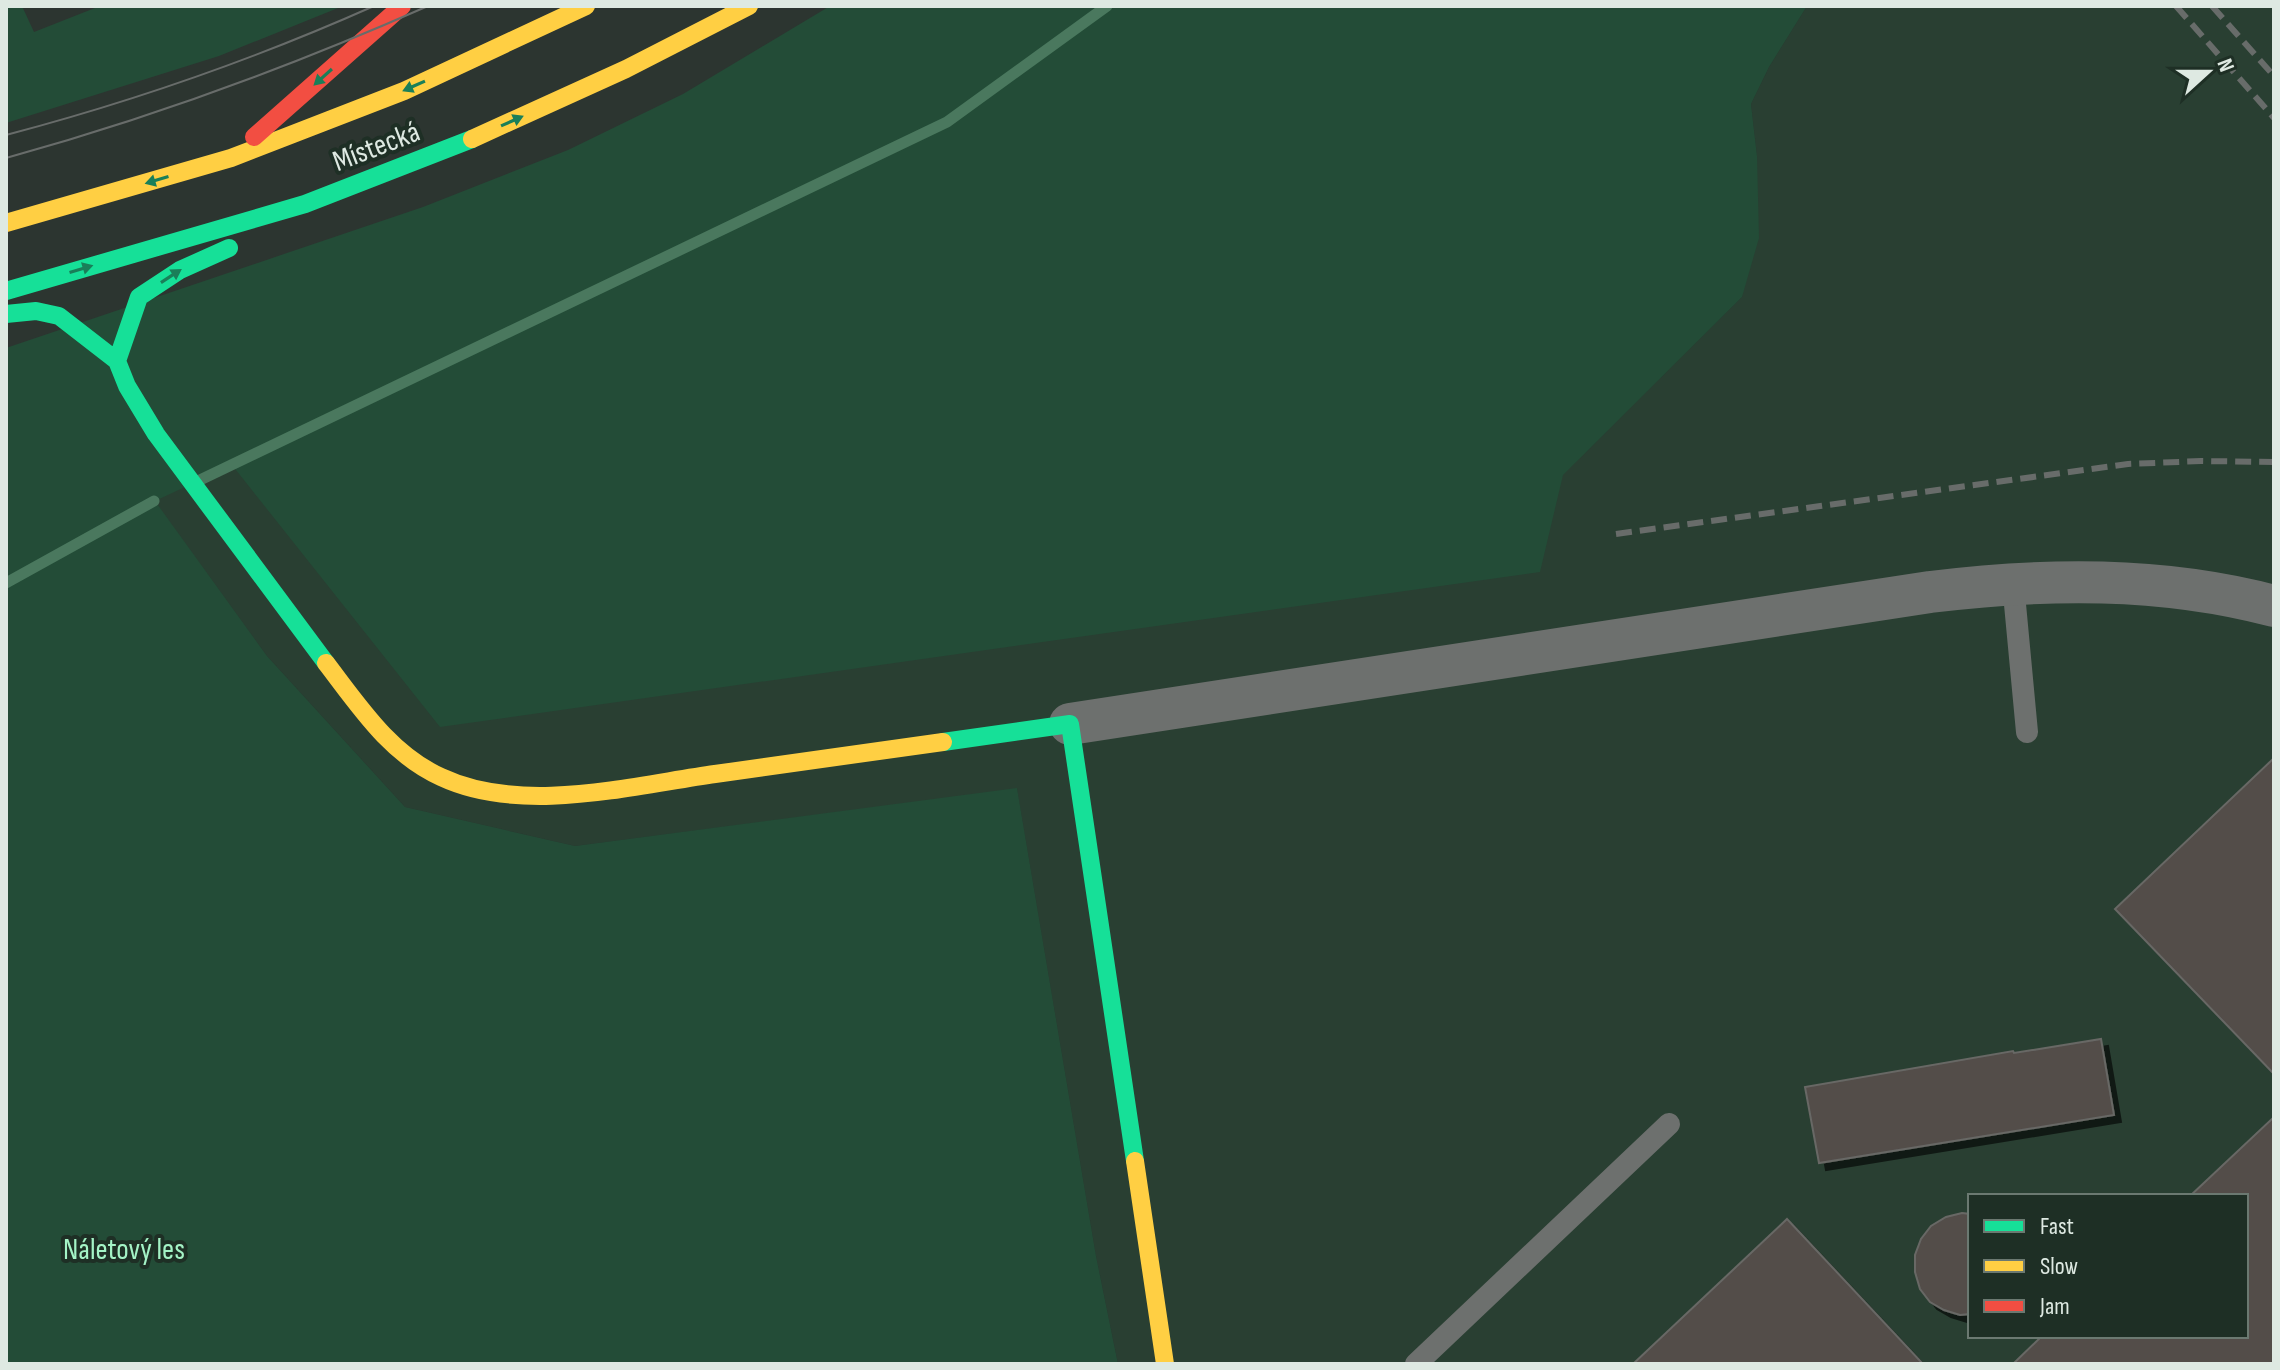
<svg xmlns="http://www.w3.org/2000/svg" width="2280" height="1370" font-family="'Sofia Sans Condensed',sans-serif">
	<style>
		.built { fill: #293f32; fill-rule: evenodd }
		.green { fill: #234c37 }
		.lines { fill: none; stroke-linecap: round; stroke-linejoin: round }
		.stream { stroke: #4a785e; stroke-width: 11 }
		.building { fill: #524d4a; stroke: #686865; stroke-width: 2; filter: url(#shadow) }
		.lane { stroke: #6d706e; stroke-width: 22 }
		.street { stroke: #6d706e; stroke-width: 42 }
		.fast { stroke: #16e098; stroke-width: 18 }
		.slow { stroke: #ffcf43; stroke-width: 18 }
		.jam { stroke: #f24e42; stroke-width: 18 }
		.tram { stroke: #686c6a; stroke-width: 2 }
		.rail { stroke: #686c6a; stroke-width: 6; stroke-dasharray: 16 8; stroke-linecap: butt }
		.oneway { fill: #1a7f59 }
		.labels { text-anchor: middle; stroke-width: 8; stroke-linejoin: round; paint-order: stroke }
		.street-label { font-size: 30px; fill: #dee9e2; stroke: #1e2f25 }
		.park-label { font-size: 30px; fill: #a4f3c6; stroke: #1e2f25 }
	</style>
	<defs>
		<filter id="shadow"><feDropShadow dx="7" dy="7" stdDeviation="0" flood-color="#0009"/></filter>
	</defs>
	<rect width="100%" height="100%" fill="#2c3530"/>
	<!-- built -->
	<path class="built" d="M1807,6H2274V1364H1118L1096,1256L1017,789L575,846L405,807L267,656L154,501L149,300L1562,475L1742,297L1757,156L1751,104L1769,67ZM1970,1196H2246V1336H1970Z"/>
	<!-- green -->
	<path class="green" d="M6,6H22L34,32L100,6H343L219,56L6,123Z
		M830,6H1807L1769,67L1751,104L1757,156L1759,238L1742,297L1563,475L1540,572L440,727L232,465L155,501L267,656L405,807L575,846L1017,788L1096,1256L1118,1364H6V348L423,207L568,150L683,94Z"/>
	<g class="lines">
		<!-- stream -->
		<path class="stream" d="M200,480L947,122L1107,6
			M6,583L154,501"/>
	</g>
	<!-- building -->
	<path class="building" d="M2274,758V1074L2115,909Z
		M2101,1039L2114,1115L1819,1163L1805,1087L2013,1051L2014,1053Z
		M2274,1117V1364H2013L2042,1336H2246V1196H2190Z
		M1962,1213L1970,1214V1314L1960,1315L1944,1310L1930,1302L1920,1289L1915,1272V1255L1921,1239L1931,1226L1946,1217Z
		M1787,1219L1923,1364H1633Z"/>
	<g class="lines">
		<!-- lane -->
		<path class="lane" d="M2013,583L2027,732
			M1416,1364L1669,1124"/>
		<!-- street -->
		<path class="street" d="M1070,724L1930,592C2045,578 2160,576 2274,606"/>
		<!-- fast -->
		<path class="fast" d="M6,291L305,204L472,139
			M6,314L36,311L59,316L117,361L139,297L180,270L229,248
			M117,361L127,386L156,434L326,663
			M943,742L1070,724L1135,1161"/>
		<!-- slow -->
		<path class="slow" d="M472,139L626,69L749,6
			M6,223L231,158L404,91L586,6
			M326,663C359,706 390,754 441,777C522,815 630,786 715,774C791,763 867,752 943,742
			M1135,1161L1165,1364"/>
		<!-- jam -->
		<path class="jam" d="M254,137L402,6"/>
		<!-- tram -->
		<path class="tram" d="M6,135C131,102 255,59 374,6
			M6,158C151,118 290,67 428,6"/>
		<!-- rail -->
		<path class="rail" d="M2176,6L2274,118
			M2212,6L2274,76
			M1616,534L2128,464L2201,461L2274,462"/>
	</g>
	<!-- one-way arrows -->
	<defs><path id="oneway-solid" d="M-6-.8H1V-3.2L6.5 0L1 3.2V.8H-6Z" transform="scale(2)"/></defs>
	<g class="oneway">
		<use href="#oneway-solid" transform="translate(323 77) rotate(138)"/>
		<use href="#oneway-solid" transform="translate(414 86) rotate(156)"/>
		<use href="#oneway-solid" transform="translate(512 121) rotate(-24)"/>
		<use href="#oneway-solid" transform="translate(157 180) rotate(163)"/>
		<use href="#oneway-solid" transform="translate(81 269) rotate(-17)"/>
		<use href="#oneway-solid" transform="translate(171 276) rotate(-33)"/>
	</g>
	<g class="labels">
		<!-- street labels -->
		<g class="street-label">
			<text transform="translate(376 146) rotate(-21)" y="10">Místecká</text>
		</g>
		<!-- park labels -->
		<g class="park-label">
			<text x="124" y="1259">Náletový les</text>
		</g>
	</g>
	<!-- border -->
	<rect width="2280" height="1370" fill="none" stroke="#dee9e2" stroke-width="16"/>
	<!-- legend -->
	<rect x="1968" y="1194" width="280" height="144" fill="#1e2f25" stroke="#6b7971" stroke-width="2"/>
	<rect x="1984" y="1220" width="40" height="12" fill="#16e098" stroke="#6b7971" stroke-width="2"/>
	<text x="2040" y="1234" font-size="24" fill="#dee9e2">Fast</text>
	<rect x="1984" y="1260" width="40" height="12" fill="#ffcf43" stroke="#6b7971" stroke-width="2"/>
	<text x="2040" y="1274" font-size="24" fill="#dee9e2">Slow</text>
	<rect x="1984" y="1300" width="40" height="12" fill="#f24e42" stroke="#6b7971" stroke-width="2"/>
	<text x="2040" y="1314" font-size="24" fill="#dee9e2">Jam</text>
	<!-- north arrow -->
	<g transform="translate(2208 72) rotate(69)" stroke="#1e2f25" stroke-width="6" paint-order="stroke">
	<path d="M0-6L14 30L0 20L-14 30Z" fill="#dee9e2"/>
	<text y="-12" font-size="22" font-weight="bold" text-anchor="middle" fill="#dee9e2">N</text>
	</g>
</svg>
